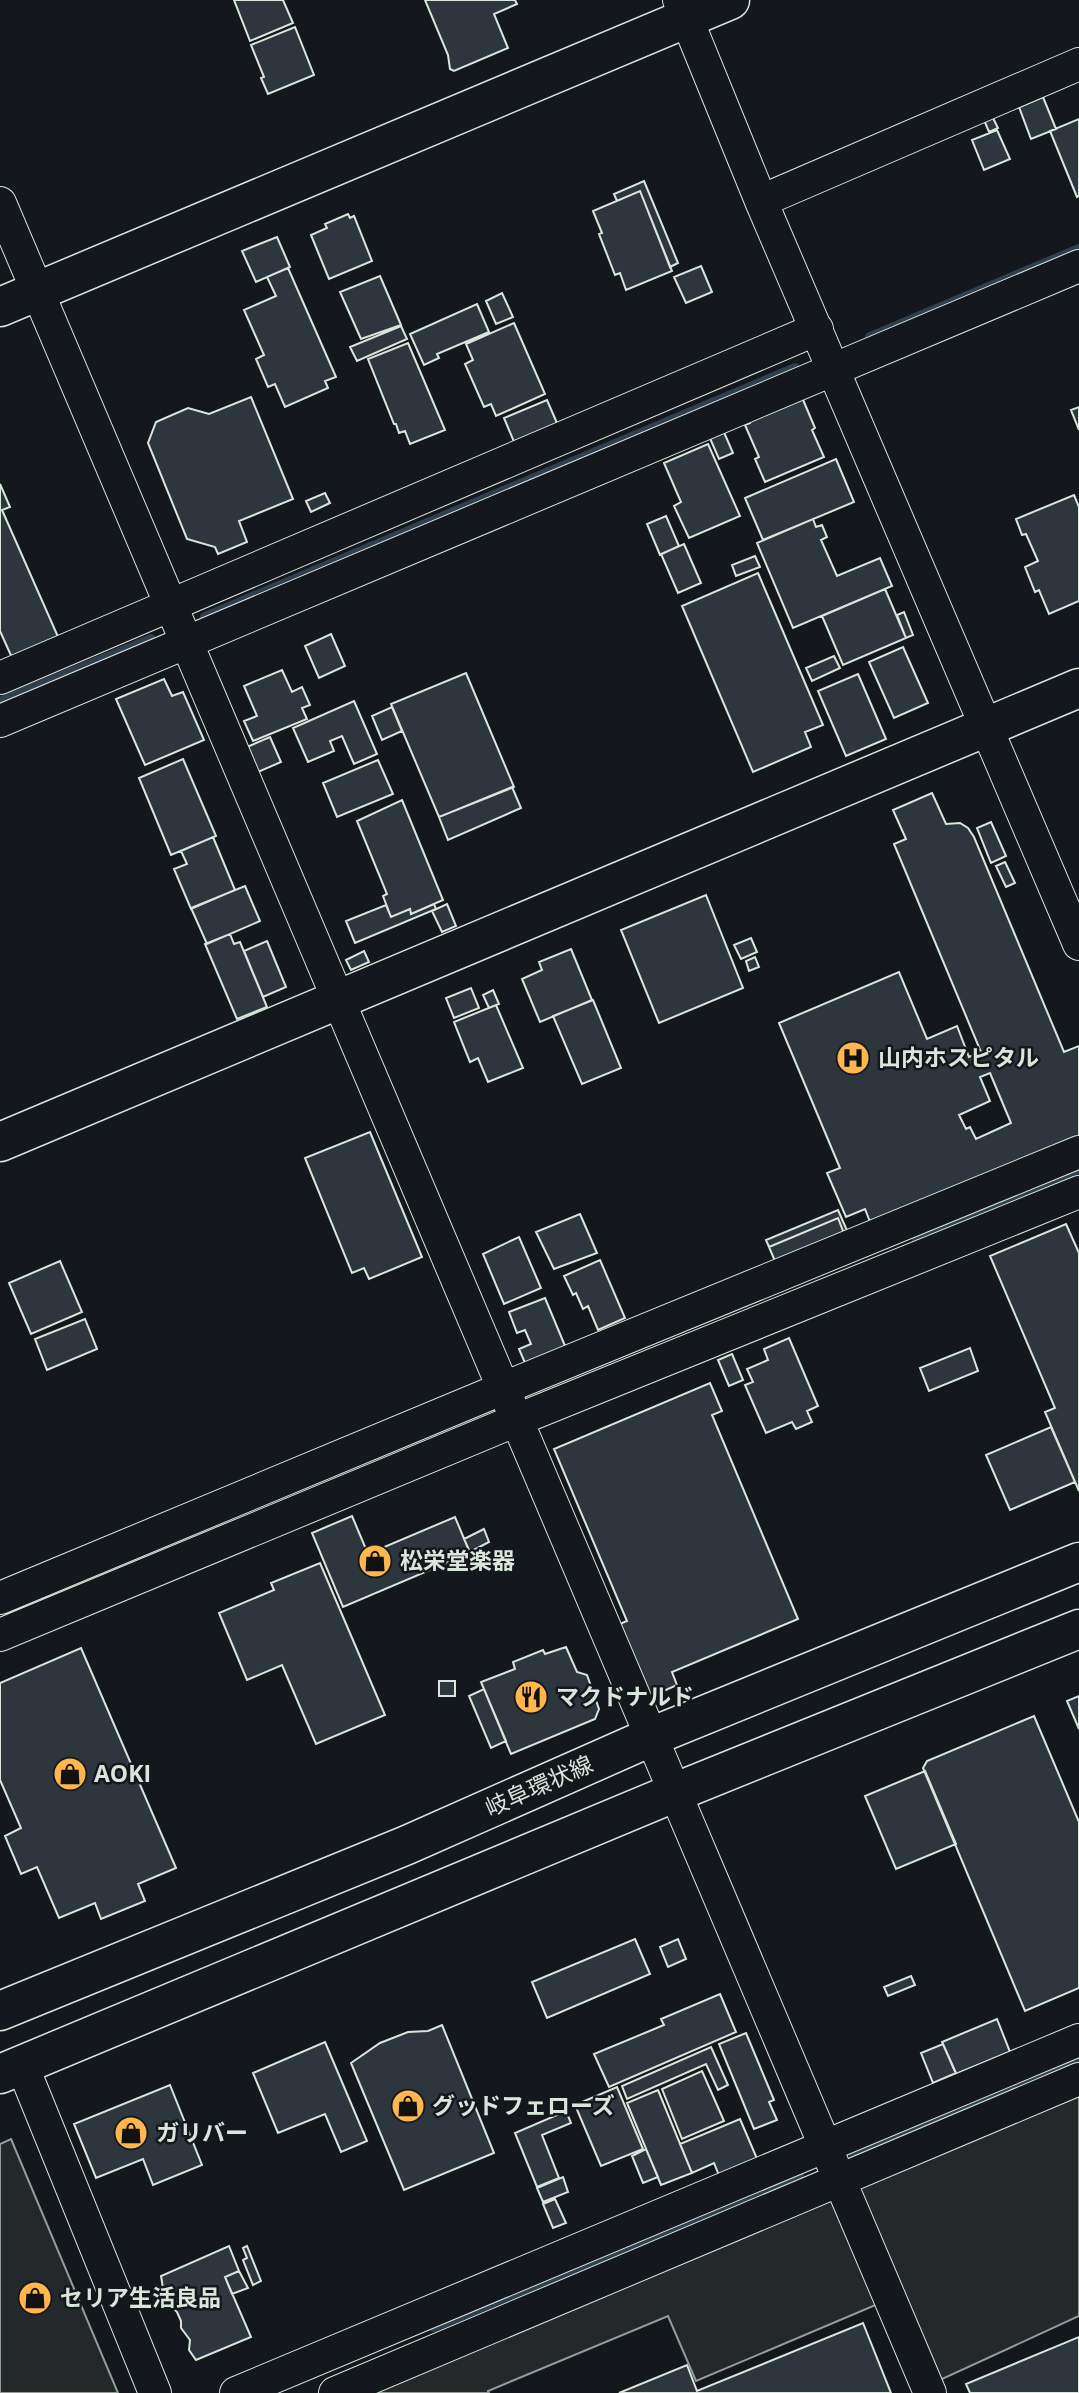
<svg xmlns="http://www.w3.org/2000/svg" width="1079" height="2393" font-family="'Open Sans','Noto Sans JP',sans-serif">
	<style>
		.parking { fill: #24282b; stroke: #939e99; stroke-width: 2 }
		.lines { fill: none; stroke-linecap: round; stroke-linejoin: round }
		.stream { stroke: #2f3f4d; stroke-width: 10 }
		.building { fill: #2c363c; stroke: #d8e6dc; stroke-width: 2; fill-rule: evenodd }
		.street-casing { stroke: #d8e6dc; stroke-width: 34 }
		.secondary-casing { stroke: #d8e6dc; stroke-width: 41 }
		.primary-casing { stroke: #d8e6dc; stroke-width: 41 }
		.street { stroke: #14181c; stroke-width: 32 }
		.secondary { stroke: #14181c; stroke-width: 38 }
		.primary { stroke: #14181c; stroke-width: 38 }
		.labels { text-anchor: middle; stroke-width: 5; stroke-linejoin: round; paint-order: stroke }
		.poi-label { font-size: 23px; font-weight: bold; fill: #d8e6dc; stroke: #14181c; text-anchor: start }
		.street-label { font-size: 23px; fill: #d8e6dc; stroke: #14181c }
	</style>
	<rect width="100%" height="100%" fill="#14181c"/>
	<!-- parking -->
	<path class="parking" d="M1079,2090V2316L927,2386L851,2191Z
		M11,2139L118,2393H0V2144Z
		M831,2196L878,2304L696,2381L668,2316L488,2391L489,2393H328Z"/>
	<g class="lines">
		<!-- stream -->
		<path class="stream" d="M870,337L1079,249
			M205,617L795,368
			M0,702L151,639
			M917,1241L1079,1173
			M853,2153L1079,2058
			M434,2327L799,2175"/>
	</g>
	<!-- building -->
	<path class="building" d="M234,0H283L293,23L250,41Z
		M425,0H515L517,4L494,14L508,48L454,71L450,69L448,55Z
		M295,27L314,75L268,94L261,78L264,77L251,45Z
		M1043,97L1056,129L1031,139L1019,107Z
		M992,116L998,128L989,132L984,120Z
		M1079,119V196L1077,197L1050,131Z
		M997,130L1010,159L984,170L972,140Z
		M644,181L678,263L670,267L640,191L617,201L614,194Z
		M640,191L672,271L626,290L620,273L615,275L599,234L602,233L593,211Z
		M348,214L350,218L354,216L372,261L329,279L311,235L327,228L325,224Z
		M277,237L290,267L256,282L242,251Z
		M701,266L712,292L686,303L674,277Z
		M288,268L336,377L325,381L328,388L285,407L275,384L268,387L256,359L264,355L244,310L276,296L267,277Z
		M380,276L401,325L361,339L340,292Z
		M502,293L513,317L496,324L486,301Z
		M477,304L489,332L437,354L439,358L424,365L410,334Z
		M514,323L545,394L496,416L491,404L484,407L465,364L473,360L466,344Z
		M401,326L407,339L357,361L350,347Z
		M408,343L445,430L410,444L405,431L399,433L396,424H394L368,359Z
		M801,395L815,428L812,430L824,457L765,482L755,459L759,457L745,425L750,423L748,419Z
		M251,397L293,499L239,521L247,542L218,554L215,547L187,539L148,443L156,422L188,408L209,414Z
		M547,400L560,430L517,449L504,418Z
		M1079,407V430L1071,410Z
		M723,430L733,453L719,459L709,436Z
		M708,444L740,516L689,538L674,506L681,502L664,463Z
		M836,459L854,502L763,540L745,498Z
		M0,484L10,507L2,510L59,639L13,660L0,631Z
		M325,493L330,503L311,512L306,501Z
		M1074,495L1079,507V601L1049,614L1039,590L1035,592L1025,567L1038,561L1026,534L1022,535L1016,519Z
		M666,516L679,546L660,555L647,524Z
		M813,519L816,527L822,525L827,537L821,540L837,576L880,558L892,586L793,628L757,543Z
		M684,544L701,583L678,593L661,554Z
		M755,556L760,567L736,576L732,565Z
		M758,573L823,725L805,732L811,747L753,772L682,606Z
		M885,589L906,638L843,665L822,616Z
		M904,612L913,635L906,638L897,615Z
		M331,634L345,666L319,678L305,646Z
		M903,647L928,703L894,718L869,662Z
		M834,656L840,668L812,681L806,668Z
		M282,670L292,692L302,687L310,705L302,708L307,719L253,741L244,721L257,716L244,686Z
		M466,673L514,787L439,817L391,704Z
		M858,674L886,739L846,756L818,691Z
		M164,679L172,696L183,692L204,740L145,765L116,699Z
		M354,701L377,754L354,764L342,736L330,741L334,751L308,762L293,728Z
		M392,707L402,731L382,740L372,716Z
		M270,737L281,762L258,772L247,747Z
		M183,759L216,836L171,855L139,778Z
		M378,760L393,794L337,817L323,783Z
		M512,787L521,808L448,840L439,817Z
		M932,793L946,824L960,823L968,828L974,837L1064,1052L1079,1046V1139L872,1227L865,1209L846,1217L827,1173L840,1168L779,1023L899,972L927,1039L957,1026L969,1057L981,1052L894,844L906,839L893,810ZM990,1073L1011,1123L976,1139L970,1127L966,1129L959,1115L990,1101L980,1077Z
		M402,800L443,900L411,914L410,909L391,917L383,896L387,894L357,821Z
		M991,822L1006,856L991,863L977,828Z
		M213,837L235,890L191,909L174,869L187,864L181,851Z
		M1005,862L1015,883L1006,887L996,866Z
		M245,886L260,921L207,944L191,908Z
		M706,895L743,988L659,1023L621,930Z
		M434,904L436,909L355,943L346,921L386,905L391,917L410,909L411,914Z
		M447,904L456,926L442,932L432,911Z
		M230,934L234,944L240,942L267,1007L237,1019L205,944Z
		M751,938L757,952L741,959L734,945Z
		M267,941L286,987L263,997L244,951Z
		M571,949L592,1000L540,1022L522,979L542,970L539,962Z
		M364,951L369,962L351,970L346,960Z
		M755,957L759,967L749,971L746,961Z
		M471,988L479,1008L454,1018L446,998Z
		M493,990L499,1004L489,1008L483,995Z
		M593,1000L621,1068L582,1084L553,1016Z
		M496,1005L523,1068L488,1082L478,1058L470,1062L454,1022Z
		M370,1132L422,1257L369,1279L364,1268L352,1273L305,1158Z
		M838,1210L849,1235L845,1236L838,1218L769,1247L766,1240Z
		M580,1214L597,1253L554,1269L536,1232Z
		M838,1218L845,1236L777,1266L769,1247Z
		M1066,1224L1079,1253V1491L1045,1412L1055,1408L990,1256Z
		M519,1237L541,1288L504,1304L483,1254Z
		M600,1260L625,1318L598,1330L588,1306L583,1309L576,1293L573,1295L564,1276Z
		M60,1261L82,1312L31,1334L9,1283Z
		M545,1298L568,1353L528,1370L519,1349L531,1344L525,1330L517,1333L509,1312Z
		M85,1319L97,1349L47,1370L35,1339Z
		M789,1338L818,1406L807,1411L812,1422L796,1429L792,1422L766,1433L745,1385L753,1382L747,1369L768,1360L764,1349Z
		M970,1348L978,1371L929,1391L920,1368Z
		M732,1354L743,1380L729,1386L718,1360Z
		M710,1383L722,1411L712,1415L798,1619L672,1672L677,1685L646,1699L615,1626L627,1621L554,1449Z
		M1051,1427L1075,1482L1010,1510L986,1455Z
		M352,1516L368,1554L455,1517L470,1553L343,1607L312,1533Z
		M484,1529L489,1542L470,1552L464,1539Z
		M320,1563L385,1715L316,1744L282,1665L247,1680L219,1613L274,1590L271,1583Z
		M566,1647L577,1672L587,1675L599,1709L595,1719L511,1754L481,1682L515,1669L513,1662L543,1650L545,1654Z
		M81,1648L176,1868L138,1884L145,1901L101,1919L95,1903L59,1918L37,1867L21,1874L5,1836L21,1828L0,1780V1683Z
		M439,1681H455V1696H439Z
		M484,1689L506,1741L491,1748L469,1696Z
		M1079,1696V1729L1067,1701Z
		M1034,1716L1079,1822V1988L1025,2011L923,1768L927,1761Z
		M925,1771L956,1844L896,1869L865,1796Z
		M635,1939L650,1974L547,2018L532,1982Z
		M678,1939L686,1959L668,1967L660,1947Z
		M911,1976L915,1985L888,1996L884,1987Z
		M720,1994L736,2032L609,2087L594,2054L664,2025L661,2019Z
		M997,2019L1010,2052L956,2074L942,2042Z
		M442,2025L494,2153L404,2190L351,2063L380,2043L408,2032L428,2031Z
		M746,2033L774,2100L769,2102L777,2120L754,2129L719,2044Z
		M325,2042L367,2141L341,2152L325,2114L278,2133L253,2073Z
		M943,2044L956,2073L933,2083L921,2053Z
		M711,2047L728,2085L718,2090L706,2064L627,2099L622,2086Z
		M702,2071L724,2121L682,2139L662,2089Z
		M170,2085L202,2165L153,2185L143,2159L96,2178L74,2124Z
		M617,2087L643,2149L601,2166L575,2105Z
		M658,2090L692,2173L661,2185L627,2103Z
		M566,2111L571,2123L542,2135L559,2178L537,2187L515,2133Z
		M740,2119L758,2161L720,2178L714,2163L692,2173L680,2144Z
		M646,2149L658,2177L643,2183L632,2156Z
		M563,2177L568,2192L543,2202L537,2188Z
		M555,2199L566,2223L553,2228L543,2204Z
		M229,2246L239,2271L225,2277L251,2337L196,2360L189,2350L190,2340L181,2328V2321L177,2312L172,2307L169,2293L163,2288L161,2276Z
		M247,2246L261,2281L253,2285L243,2260L247,2258L243,2248Z
		M239,2271L248,2288L232,2294L225,2277Z
		M863,2323L891,2393H619L687,2365L697,2391Z
		M1079,2337V2393H970L966,2384Z"/>
	<g class="lines">
		<defs>
			<path id="street" d="M679,0L761,201L1079,944
				M761,201L1079,64
				M0,203L930,2393
				M0,678L817,329
				M0,721L1079,266
				M0,1598L504,1388L1079,1152
				M0,1635L517,1420L1079,1192
				M22,2065L155,2393
				M236,2393L1079,2040
				M335,2393L1079,2079"/>
			<path id="secondary" d="M0,307L730,0
				M0,1142L1079,688"/>
			<path id="primary" d="M0,2011L407,1845L653,1736L1079,1562
				M0,2074L676,1792L1079,1629"/>
		</defs>
		<!-- street casing -->
		<use href="#street" class="street-casing"/>
		<!-- secondary casing -->
		<use href="#secondary" class="secondary-casing"/>
		<!-- primary casing -->
		<use href="#primary" class="primary-casing"/>
		<!-- street -->
		<use href="#street" class="street"/>
		<!-- secondary -->
		<use href="#secondary" class="secondary"/>
		<!-- primary -->
		<use href="#primary" class="primary"/>
	</g>
	<!-- icons -->
	<defs>
		<symbol id="hospital-disc" viewBox="-11 -11 22 22"><circle r="9.5" fill="#ffb74d" stroke="#14181c"/><path d="M-5-5h3v3.5h4V-5h3V5h-3V1.5h-4V5h-3Z" fill="#111"/></symbol>
		<symbol id="shop-disc" viewBox="-11 -11 22 22"><circle r="9.5" fill="#ffb74d" stroke="#14181c"/><path d="M-5-2.5h2.3a2.7 3.5 0 0 1 5.4 0H5L5.5 6h-11ZM-1.5-2.5h3a1.5 2.3 0 0 0-3 0Z" fill="#111"/></symbol>
		<symbol id="restaurant-disc" viewBox="-11 -11 22 22"><circle r="9.5" fill="#ffb74d" stroke="#14181c"/><path d="M-5-6h1v4h1v-4h1v4h1v-4h1v5L-1.5 .5V6h-2V.5L-5-1ZM5-6V6H3V1.5H1.5Q1.5-4 5-6Z" fill="#111"/></symbol>
	</defs>
	<g fill-rule="evenodd">
		<use href="#hospital-disc" x="834" y="1039" width="38" height="38"/>
		<use href="#shop-disc" x="356" y="1542" width="38" height="38"/>
		<use href="#restaurant-disc" x="512" y="1678" width="38" height="38"/>
		<use href="#shop-disc" x="51" y="1755" width="38" height="38"/>
		<use href="#shop-disc" x="389" y="2087" width="38" height="38"/>
		<use href="#shop-disc" x="112" y="2114" width="38" height="38"/>
		<use href="#shop-disc" x="16" y="2279" width="38" height="38"/>
	</g>
	<g class="labels">
		<!-- poi labels -->
		<g class="poi-label">
			<text x="878" y="1066">山内ホスピタル</text>
			<text x="400" y="1569">松栄堂楽器</text>
			<text x="556" y="1705">マクドナルド</text>
			<text x="94" y="1782">AOKI</text>
			<text x="432" y="2114">グッドフェローズ</text>
			<text x="156" y="2141">ガリバー</text>
			<text x="60" y="2306">セリア生活良品</text>
		</g>
		<!-- street labels -->
		<g class="street-label">
			<text transform="translate(539 1786) rotate(-24)" y="8">岐阜環状線</text>
		</g>
	</g>
</svg>
